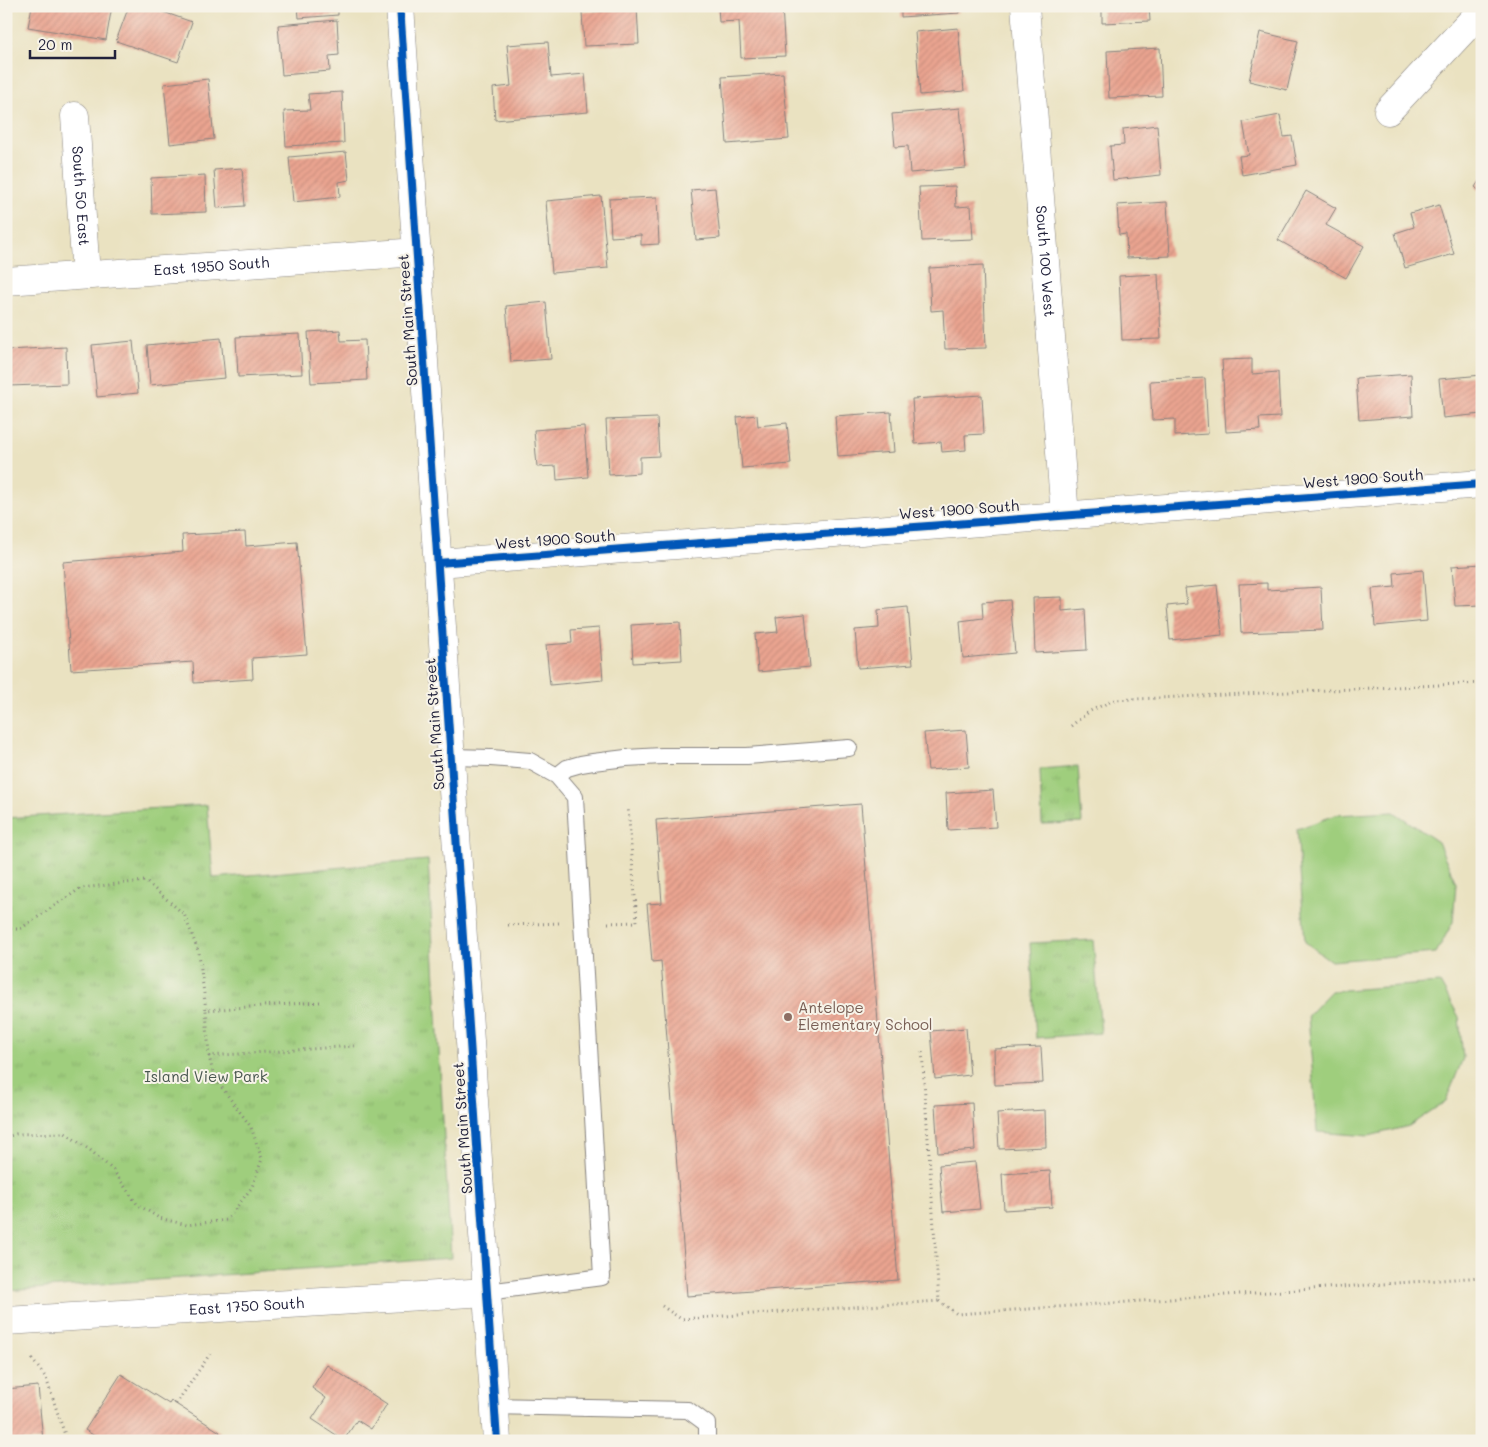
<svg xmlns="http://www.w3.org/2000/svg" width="1488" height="1447" font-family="Mali,sans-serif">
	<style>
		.green { fill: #9fce7d; stroke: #60785c }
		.park { fill: url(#park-tufts); stroke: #60785c }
		.building { fill: url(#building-hatch) }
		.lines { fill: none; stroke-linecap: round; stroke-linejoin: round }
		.service-casing { stroke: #86827e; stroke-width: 18 }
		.minor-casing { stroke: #86827e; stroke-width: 29 }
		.tertiary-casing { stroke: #86827e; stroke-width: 29 }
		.path { stroke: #86827e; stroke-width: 3; stroke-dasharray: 1 4; stroke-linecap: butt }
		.service { stroke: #fff; stroke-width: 16 }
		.minor { stroke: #fff; stroke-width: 28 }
		.tertiary { stroke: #fff; stroke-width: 28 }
		.cycleway-casing { stroke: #f7f3e8; stroke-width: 11 }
		.cycleway { stroke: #0057b8; stroke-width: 8 }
		.education-dot { fill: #8d6e63; stroke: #f7f3e8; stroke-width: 2 }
		.labels { text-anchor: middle; stroke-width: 4; stroke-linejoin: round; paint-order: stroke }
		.street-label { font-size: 15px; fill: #22223b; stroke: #f7f3e8 }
		.education-label { font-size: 15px; fill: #785e54; stroke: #f7f3e8; text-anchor: start }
		.park-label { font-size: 15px; fill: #48564f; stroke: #f7f3e8 }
	</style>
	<defs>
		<pattern id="park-tufts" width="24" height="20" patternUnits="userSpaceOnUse" patternTransform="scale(1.25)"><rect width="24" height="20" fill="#9fce7d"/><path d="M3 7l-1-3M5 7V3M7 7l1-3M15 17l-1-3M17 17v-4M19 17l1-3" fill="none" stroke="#89b16d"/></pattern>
		<pattern id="building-hatch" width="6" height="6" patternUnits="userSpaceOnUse" patternTransform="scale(1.25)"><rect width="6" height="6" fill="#eaa490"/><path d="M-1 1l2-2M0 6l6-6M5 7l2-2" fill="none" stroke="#c88d7d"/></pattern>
	</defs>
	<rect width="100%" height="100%" fill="#f7f3e8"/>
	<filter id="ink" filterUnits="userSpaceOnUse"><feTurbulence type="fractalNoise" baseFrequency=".02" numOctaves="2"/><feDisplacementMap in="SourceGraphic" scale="10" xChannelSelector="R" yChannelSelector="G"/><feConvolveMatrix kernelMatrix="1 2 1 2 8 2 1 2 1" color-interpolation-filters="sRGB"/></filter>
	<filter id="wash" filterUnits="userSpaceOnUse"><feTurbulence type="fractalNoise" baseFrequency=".0096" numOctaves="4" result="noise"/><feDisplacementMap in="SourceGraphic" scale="20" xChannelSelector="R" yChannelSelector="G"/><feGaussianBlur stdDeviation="1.12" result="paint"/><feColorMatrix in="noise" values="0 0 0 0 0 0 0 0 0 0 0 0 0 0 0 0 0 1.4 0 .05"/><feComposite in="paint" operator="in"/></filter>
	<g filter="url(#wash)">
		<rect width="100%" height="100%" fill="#eae2c1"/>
		<!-- green -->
		<path class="green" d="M1394,812L1438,842L1456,883L1453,922L1436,953L1331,961L1305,942L1297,829L1336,815Z
			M1440,983L1459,1017L1463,1058L1446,1101L1409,1126L1369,1136L1317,1132L1308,1015L1331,991Z"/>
		<!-- park -->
		<path class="park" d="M1078,766L1082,823L1042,824L1040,769Z
			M207,805L213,878L428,860L451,1258L6,1291V818Z
			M1093,940L1101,1033L1036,1038L1030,943Z"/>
		<g id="blocks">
			<!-- building -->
			<path class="building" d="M32,6H112L106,40L28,27Z
				M129,6H146L192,22L178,62L116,41Z
				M298,6H338V15L299,18Z
				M718,6H782L785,56L741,58L739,21L719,22Z
				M901,6H958L959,13L901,17Z
				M1102,6H1149L1150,21L1102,23Z
				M637,8L639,44L584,46L582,12Z
				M337,20L339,55L329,56L330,71L282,75L278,25Z
				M958,28L964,91L920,95L915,32Z
				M1260,32L1298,41L1287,90L1249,81Z
				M6,37L11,41L6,48Z
				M548,42L551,77L585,74L588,112L495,120L493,88L511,86L507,45Z
				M1160,48L1162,96L1109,98L1107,51Z
				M783,73L789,139L727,144L722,77Z
				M208,79L214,139L170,144L164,84Z
				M342,92L344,143L286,146L284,111L310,110L308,94Z
				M960,108L966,168L910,173L908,146L895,147L892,114Z
				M1280,115L1284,137L1292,136L1297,165L1242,175L1239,156L1249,155L1243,122Z
				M1157,125L1161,175L1113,180L1110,146L1124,145L1123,129Z
				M346,152L349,180L339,182L340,197L293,202L289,157Z
				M242,168L245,206L217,208L214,170Z
				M205,175L206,212L152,214L151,178Z
				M1482,177V193L1475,187Z
				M955,186L956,207L971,206L973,239L922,241L919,187Z
				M715,188L720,238L696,240L691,190Z
				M1306,191L1336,208L1326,225L1364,246L1346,278L1278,240Z
				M601,196L608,268L552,273L546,201Z
				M657,197L659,244L641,245V235L611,237L609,199Z
				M1167,202L1170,256L1127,258L1126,234L1119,235L1117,205Z
				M1439,205L1454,254L1405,268L1395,233L1414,227L1410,213Z
				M983,265L986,348L945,349L943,310L931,311L929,268Z
				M1158,274L1161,339L1122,340L1119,276Z
				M546,302L551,359L511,362L506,306Z
				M340,330L341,341L365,340L367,380L311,383L308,332Z
				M300,334L302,374L238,377L236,337Z
				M221,338L225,378L150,385L147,345Z
				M133,341L138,393L97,397L92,345Z
				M66,347L67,384L9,386L7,350Z
				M1252,359V374L1278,372L1280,417L1259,418L1260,430L1226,432L1222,360Z
				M1411,374L1413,416L1359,420L1356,378Z
				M1482,375V414L1443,418L1439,379Z
				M1205,378L1208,434L1175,436V419L1152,420L1150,381Z
				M982,395L984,434L965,435L966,450L942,452L941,442L915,444L912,399Z
				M891,412L894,452L838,456L835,416Z
				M757,415L758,426L787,423L791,464L742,468L737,417Z
				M657,418L659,456L640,457V473L609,475L606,420Z
				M584,426L588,477L557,480L556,466L537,467L534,430Z
				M245,532L246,546L297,542L307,654L252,658L253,679L194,683L193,662L71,670L63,562L183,552L182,535Z
				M1482,564V605L1455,606L1452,566Z
				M1423,570L1427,621L1375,626L1372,589L1395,587L1394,573Z
				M1267,583V590L1321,587L1323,630L1241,633L1239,584Z
				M1217,585L1222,635L1170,640L1167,606L1187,604L1185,588Z
				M1062,597V611L1085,609L1087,650L1035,653L1033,598Z
				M1010,600L1015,653L963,658L960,621L983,618L982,602Z
				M908,607L913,664L858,668L855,630L879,628L878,610Z
				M805,614L810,667L758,672L755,634L778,632L776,617Z
				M680,622L682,660L633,663L631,625Z
				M599,628L603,680L550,685L546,645L572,643L571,630Z
				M966,730L969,767L928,770L924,733Z
				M993,790L996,827L948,830L946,793Z
				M861,804L898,1280L687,1296L661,961L652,962L647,904L662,903L656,820Z
				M966,1028L970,1075L935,1079L931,1031Z
				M1041,1047L1043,1083L995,1085L994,1049Z
				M972,1103L975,1150L938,1153L935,1105Z
				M1045,1110L1046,1147L999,1149L997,1113Z
				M975,1162L980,1209L943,1212L939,1165Z
				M1050,1171L1052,1207L1004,1210L1002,1174Z
				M327,1365L387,1404L371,1429L357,1420L344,1440L312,1419L326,1398L312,1388Z
				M121,1374L169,1404L171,1401L220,1432L214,1441H103L85,1430Z
				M38,1386L43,1441H6V1389Z"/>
		</g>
	</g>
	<g filter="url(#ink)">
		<use href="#blocks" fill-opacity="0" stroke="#86827e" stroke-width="1"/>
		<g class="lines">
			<defs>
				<path id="service" d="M451,757L491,758L530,761L557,776L575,797L602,1277L487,1292
					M557,776L567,768L581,764L593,762L626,758L662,756H747L849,748
					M495,1406L688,1410L707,1424V1441"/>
				<g id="minor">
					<path id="s1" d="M1025,6L1065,516"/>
					<path d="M1388,111L1482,10"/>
					<path id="s2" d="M75,116L86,275"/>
					<path id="s3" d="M6,281L418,252"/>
					<path d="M438,563L1482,484"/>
					<path id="s4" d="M6,1321L487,1292"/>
				</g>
				<path id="tertiary" d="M400,6L497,1441"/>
			</defs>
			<!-- service casing -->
			<use href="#service" class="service-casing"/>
			<!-- minor casing -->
			<use href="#minor" class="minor-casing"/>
			<!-- tertiary casing -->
			<use href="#tertiary" class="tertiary-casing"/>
			<!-- path -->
			<path class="path" d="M1071,726L1090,711L1114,700L1482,683
				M608,923L637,922L628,807
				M508,925L561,923
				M6,929H20L81,888L145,881L184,914L199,953L206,1010
				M320,1002L206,1010L209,1056L354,1046
				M6,1137L16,1134L65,1133L90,1150L113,1170L137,1204L159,1218L187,1225L227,1220L252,1187L262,1159L251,1127L214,1077L209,1056
				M939,1301L957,1314L1482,1277
				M662,1306L681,1319L939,1301L922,1051
				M32,1359L46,1378L67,1441
				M176,1404L210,1354"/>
			<!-- service -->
			<use href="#service" class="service"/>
			<!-- minor -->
			<use href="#minor" class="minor"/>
			<!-- tertiary -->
			<use href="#tertiary" class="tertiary"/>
			<defs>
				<path id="cycleway" d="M400,6L497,1441
					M438,563L1482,484"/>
			</defs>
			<!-- cycleway casing -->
			<use href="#cycleway" class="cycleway-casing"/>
			<!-- cycleway -->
			<use href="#cycleway" class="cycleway"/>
		</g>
	</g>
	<!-- markers -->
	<circle class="education-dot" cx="788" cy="1017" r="5"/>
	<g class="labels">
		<!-- street labels -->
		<g class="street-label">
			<text dy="5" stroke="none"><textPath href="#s2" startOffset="80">South 50 East</textPath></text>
			<text dy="5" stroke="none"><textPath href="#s1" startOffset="256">South 100 West</textPath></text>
			<text dy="5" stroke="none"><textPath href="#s3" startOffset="206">East 1950 South</textPath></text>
			<text transform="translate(408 320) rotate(-94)" y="5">South Main Street</text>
			<text transform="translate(1363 479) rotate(-4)" y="5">West 1900 South</text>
			<text transform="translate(959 510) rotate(-4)" y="5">West 1900 South</text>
			<text transform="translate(555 540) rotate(-4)" y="5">West 1900 South</text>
			<text transform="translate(435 724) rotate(-94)" y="5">South Main Street</text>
			<text transform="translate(463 1128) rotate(-94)" y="5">South Main Street</text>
			<text dy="5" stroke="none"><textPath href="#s4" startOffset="241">East 1750 South</textPath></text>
		</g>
		<!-- education labels -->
		<g class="education-label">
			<text x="798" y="1013">Antelope<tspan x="798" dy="17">Elementary School</tspan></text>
		</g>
		<!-- park labels -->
		<g class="park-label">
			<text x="206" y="1082">Island View Park</text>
		</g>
	</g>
	<!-- margin -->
	<rect width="1488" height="1447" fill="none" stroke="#f7f3e8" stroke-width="25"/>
	<!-- scale -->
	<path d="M30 50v8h85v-8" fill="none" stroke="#22223b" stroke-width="2.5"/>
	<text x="38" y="50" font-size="15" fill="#22223b" stroke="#f7f3e8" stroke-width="4" paint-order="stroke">20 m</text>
</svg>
